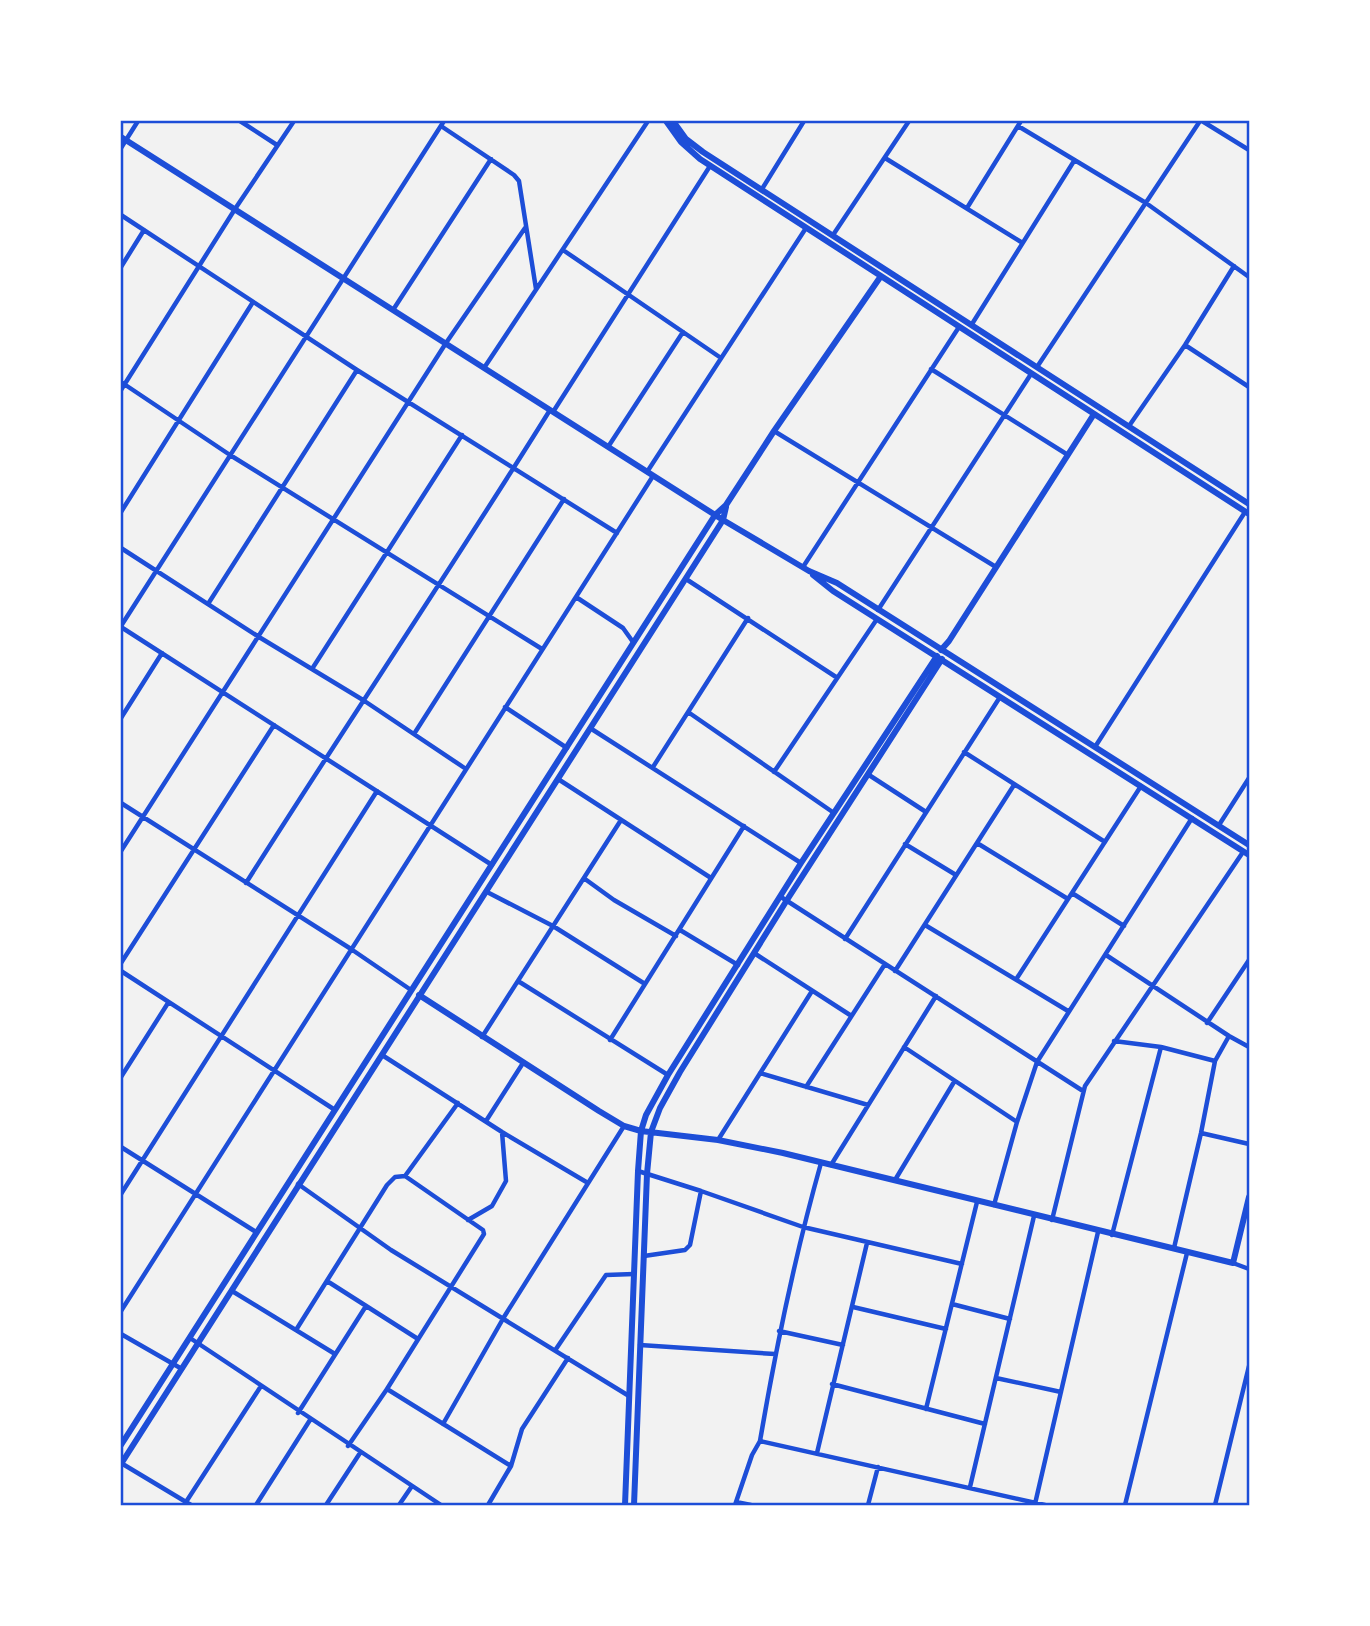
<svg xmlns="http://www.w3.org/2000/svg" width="1370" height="1626" font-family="'Source Sans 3',sans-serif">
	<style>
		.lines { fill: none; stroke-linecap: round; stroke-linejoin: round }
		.minor { stroke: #1d4ed8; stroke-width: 4.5 }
		.tertiary { stroke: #1d4ed8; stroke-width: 6 }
		.neatline { fill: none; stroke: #1d4ed8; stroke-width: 2.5 }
	</style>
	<rect width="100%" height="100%" fill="#f2f2f2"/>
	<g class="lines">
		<!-- minor -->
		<path class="minor" d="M240,121L277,145
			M1202,121L1249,150
			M441,126L514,175L519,181L536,289
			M1018,126L1146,203L1249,277
			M121,148L138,121
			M885,158L1021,242
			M762,189L804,121
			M967,208L1021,121
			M121,215L357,370L617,533
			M833,235L909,121
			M563,250L721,358
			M121,267L144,230
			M393,310L491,159
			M972,324L1074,161
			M1185,345L1249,387
			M1037,367L1200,121
			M484,368L648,121
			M931,369L1068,455
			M121,382L230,455L542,649
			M121,390L235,209L294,121
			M553,412L710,166
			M1129,426L1185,345L1234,266
			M774,431L996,567
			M608,447L683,332
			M647,472L806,228
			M121,512L253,302
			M121,548L259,637L363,700L466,769
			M803,567L959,327
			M686,579L836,677
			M576,597L623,628L633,642
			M208,604L357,370
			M878,610L1031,374
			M121,626L444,121
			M121,627L492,865
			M312,669L462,435
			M505,707L567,748
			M688,712L834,813
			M121,718L162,653
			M590,728L801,863
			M414,734L564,499
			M1095,747L1245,512
			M964,752L1105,842
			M653,767L748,618
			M774,772L877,619
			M869,775L926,812
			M558,779L711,878
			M121,803L351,949L411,990
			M1219,825L1249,778
			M977,843L1068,899
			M905,844L956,875
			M121,851L446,343L525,228
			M585,879L614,900L676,936
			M246,883C346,725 451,569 550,410
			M487,892L553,926L645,984
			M1072,893L1124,926
			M781,897L1083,1091
			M925,925L1068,1011
			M680,930L738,965
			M845,939L1000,697
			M754,953L850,1015
			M1106,955L1229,1036L1249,1047
			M121,963L274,725
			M121,971L335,1110
			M895,971L1014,785
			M1017,978L1141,786
			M518,981L668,1075
			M1207,1023L1249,960
			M482,1037L621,820
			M610,1040L744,826
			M1114,1041L1161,1047L1215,1061
			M904,1047L1017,1122
			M382,1055L502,1132L588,1183
			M760,1073L868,1105
			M121,1077L168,1003
			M806,1087L885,964
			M486,1121L523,1063
			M1201,1133L1249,1144
			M718,1140L812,991
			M121,1147L256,1232
			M831,1165L936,996
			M638,1171L701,1191L803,1227L962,1264
			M895,1180L954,1082
			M298,1184L391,1250L629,1396
			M121,1194L377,791
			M994,1205L1017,1122L1037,1062L1192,818
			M468,1220L492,1206L506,1181L502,1132
			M1052,1220L1085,1086L1243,852
			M1112,1235L1161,1047
			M1174,1248L1201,1133L1215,1061L1229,1036
			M644,1256L685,1250L690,1245L701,1191
			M1233,1263L1249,1269
			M327,1281L418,1339
			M232,1291L335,1354
			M952,1304L1010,1319
			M853,1307L946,1329
			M121,1311L653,476
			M296,1330L387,1185L395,1177L405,1176L458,1103
			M779,1331L843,1345
			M121,1334L182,1369
			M190,1338L441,1505
			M640,1345L775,1354
			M556,1349L606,1275L634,1274
			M996,1378L1061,1392
			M832,1384L985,1424
			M387,1389L511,1466
			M926,1409L977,1202
			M298,1413L366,1306
			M443,1424L504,1317L624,1126
			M760,1441L1045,1505
			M348,1446L387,1389L484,1234L483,1230L405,1176
			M817,1453L867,1243
			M121,1463L191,1505
			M970,1487L1034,1216
			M186,1502L261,1386
			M736,1502L751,1505
			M1035,1504L1098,1232
			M256,1505L310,1420
			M326,1505L360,1453
			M399,1505L412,1486
			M488,1505L511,1466L522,1429L568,1358
			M735,1505L752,1455L760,1441C776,1347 795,1255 821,1163
			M868,1505L878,1467
			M1125,1505L1187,1253
			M1215,1505L1249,1366"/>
		<!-- tertiary -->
		<path class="tertiary" d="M666,121L681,142L700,159L1249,514
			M673,121L686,139L703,152L1249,504
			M121,137L723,520L809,571L837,583L1249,845
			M813,575L833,591L1249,855
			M941,650L949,641L1094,414
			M419,995L599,1111L624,1126L641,1131L718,1140L783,1153L1233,1263L1249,1197
			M121,1445L715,515L726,505L774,431L881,276
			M121,1464L723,520L726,507
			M625,1505L638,1171L641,1131L646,1115L668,1075L801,863L937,656
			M634,1505L647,1174L651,1132L660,1108L680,1072L787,900L942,659"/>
	</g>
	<!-- border -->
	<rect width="1370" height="1626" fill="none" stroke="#ffffff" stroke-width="245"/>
	<rect x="122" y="122" width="1126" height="1382" class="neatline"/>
</svg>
